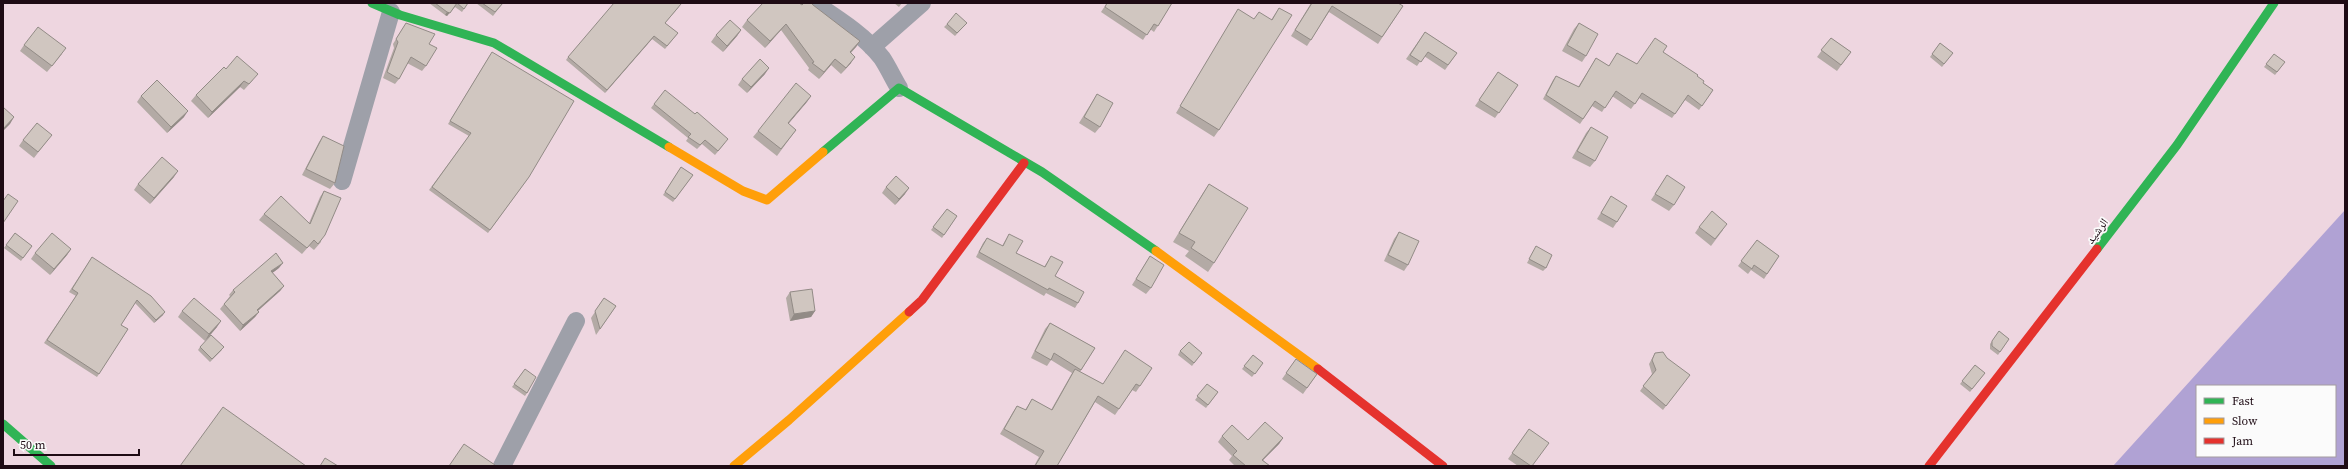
<svg xmlns="http://www.w3.org/2000/svg" width="2348" height="469" font-family="'Source Serif 4','Noto Naskh Arabic',serif">
	<style>
		.water { fill: #b0a2d4; fill-rule: evenodd }
		.lines { fill: none; stroke-linecap: round; stroke-linejoin: round }
		.street { stroke: #9ea0a9; stroke-width: 18 }
		.fast { stroke: #30b455; stroke-width: 9 }
		.slow { stroke: #ff9f0a; stroke-width: 9 }
		.jam { stroke: #e5322d; stroke-width: 9 }
		.wall { fill: #b3aaa5 }
		.shaded-wall { fill: #928b86 }
		.building { fill: #d0c6c0; stroke: #928b86 }
		.labels { text-anchor: middle; stroke-width: 3.5; stroke-linejoin: round; paint-order: stroke }
		.street-label { font-size: 12px; fill: #1e0b14; stroke: #fbfbfb }
	</style>
	<rect width="100%" height="100%" fill="#eed6e0"/>
	<!-- water -->
	<path class="water" d="M2345,210V466H2113ZM2197,386H2335V456H2197Z"/>
	<g class="lines">
		<!-- street -->
		<path class="street" d="M814,3C838,19 864,35 882,58C888,67 893,78 899,88
			M872,47L922,3
			M342,181L391,12
			M502,466L576,321"/>
		<!-- fast -->
		<path class="fast" d="M372,3L400,15L494,43L669,147
			M823,152L899,88L1042,172L1156,251
			M2097,249L2177,145L2274,3
			M3,424L51,466"/>
		<!-- slow -->
		<path class="slow" d="M669,147L743,191L767,200L823,152
			M1156,251L1318,369
			M734,466L789,420L909,312"/>
		<!-- jam -->
		<path class="jam" d="M909,312L922,300L1024,163
			M1318,369L1443,466
			M1929,466L2097,249"/>
	</g>
	<!-- wall -->
	<path class="wall" d="M429,3H468L462,12L455,7L447,16L445,15Z
		M476,3H503L493,16Z
		M894,3H902L899,7Z
		M1107,3H1172L1154,32L1150,29L1143,40L1101,12Z
		M1311,3H1398L1403,6L1378,44L1329,12L1307,46L1291,36Z
		M802,5H813L860,41L856,47L851,53V63L841,74L831,65L819,79L808,70L809,68L781,30L765,48L742,27L747,20Z
		M679,7L665,23L678,33L665,49L652,39L605,93L566,60L568,57Z
		M1279,8L1219,130L1214,137L1176,113L1234,16L1238,9L1253,19L1271,20Z
		M406,23L429,44L426,66L422,71L407,63L399,79L395,84L383,78L394,48L393,44Z
		M967,23L955,36L944,27L947,24Z
		M1579,23L1586,56L1582,62L1562,51L1574,29Z
		M741,30L737,36L723,52L711,42L716,35Z
		M1425,32L1457,53L1445,70L1424,56L1417,66L1406,59Z
		M1831,38L1851,52L1837,71L1817,57Z
		M1940,43L1953,53L1942,67L1930,57Z
		M24,45L62,54L47,72L20,51Z
		M1663,52L1697,76L1703,83L1713,90L1699,110L1685,100L1672,118L1639,98L1631,109L1612,96L1602,112L1592,106L1580,124L1543,99L1553,80L1556,76L1578,87L1596,58L1609,66L1617,53L1637,64Z
		M2274,54L2285,62L2275,75L2264,67Z
		M490,55L529,177L488,233L429,190L469,136L448,124Z
		M226,69L253,80L244,90L240,87L208,118L191,101L196,95Z
		M1498,72L1518,85L1495,118L1475,106Z
		M765,74L747,93L738,85L742,79Z
		M1097,94L1100,127L1095,133L1079,123Z
		M141,96L184,117L167,133L137,102Z
		M811,96L788,124L796,130L777,156L753,137L758,131Z
		M654,104L725,143L715,155L702,144L697,149L686,141L688,138L651,108Z
		M1591,127L1595,161L1590,167L1572,158L1586,133Z
		M323,136L335,183L330,189L302,175L319,142Z
		M23,140L47,141L34,158L19,146Z
		M681,167L693,175L673,202L663,195Z
		M1667,175L1674,205L1669,211L1651,200Z
		M174,177L150,204L134,190L138,184Z
		M1209,184L1214,263L1208,272L1185,256L1189,251L1173,242L1203,193Z
		M886,187L905,194L895,205L882,193Z
		M324,191L321,242L314,250L309,246L302,254L259,220L264,214L309,223L320,197Z
		M1611,196L1617,222L1613,228L1597,219Z
		M947,209L957,216L942,238L931,230Z
		M1699,227L1723,230L1711,246L1695,233Z
		M1399,232L1408,265L1404,271L1384,261L1394,239Z
		M15,233L32,246L21,261L4,248Z
		M1009,234L1016,253L1044,267L1051,256L1055,276L1078,303L1075,308L1046,293L1044,296L976,257L983,243L987,238L1002,246Z
		M1757,240L1779,256L1764,279L1751,270L1748,274L1738,266Z
		M1536,246L1546,268L1543,271L1527,263Z
		M71,249L67,255L50,275L31,259L35,253Z
		M1150,256L1151,288L1146,294L1132,285Z
		M92,257L163,315L154,323L135,303L121,325L128,329L97,377L44,343L76,296L69,292Z
		M279,268L272,273L284,286L280,291L258,311L259,312L255,317L240,331L220,309L224,304L230,296L229,295L233,290Z
		M790,292L815,311L811,317L790,321L786,298Z
		M604,298L616,306L596,335L591,318Z
		M182,311L217,327L205,341L178,317Z
		M1050,323L1095,348L1080,372L1103,384L1152,368L1136,392L1132,390L1115,415L1095,402L1057,466H1034L1039,457L1000,434L1013,412L1017,406L1025,410L1032,399L1051,410L1072,373L1051,360L1047,366L1031,358L1045,329Z
		M1999,331L2009,339L1998,355L1990,349V344Z
		M200,347L222,350L210,362L198,350Z
		M1180,351L1202,353L1192,366L1178,355Z
		M1655,353L1667,358L1686,379L1663,410L1640,391L1652,374L1649,364Z
		M1253,355L1263,363L1252,377L1242,369Z
		M1296,359L1317,374L1303,394L1282,379Z
		M1975,365L1985,373L1970,392L1960,384Z
		M525,369L527,393L525,396L512,387Z
		M1207,384L1218,392L1206,408L1195,400Z
		M1529,429L1532,466H1518L1508,459Z
		M1222,436L1248,440L1283,438L1279,444L1263,460L1270,466H1235L1229,460L1232,456L1218,442Z"/>
	<!-- shaded-wall -->
	<path class="shaded-wall" d="M457,3L447,16L445,15L447,12Z
		M786,24L781,30L765,48L770,41Z
		M741,30L737,36L723,52L727,46Z
		M654,36L652,39L605,93L607,90Z
		M860,41L856,47L845,58L850,52Z
		M855,57L851,63L841,74L846,68Z
		M835,59L831,65L819,79L824,72Z
		M769,68L765,74L747,93L751,87Z
		M244,81L240,87L208,118L212,112Z
		M811,96L807,102L784,129L788,123Z
		M188,111L184,117L167,133L171,127Z
		M14,117L10,124L3,131V129Z
		M178,171L174,177L150,204L154,198Z
		M909,188L905,194L895,205L899,199Z
		M71,249L67,255L50,275L54,269Z
		M283,263L279,268L267,277L271,271Z
		M284,286L280,291L253,315L257,310Z
		M815,311L811,317L790,321L794,314Z
		M165,312L163,315L154,323L156,320Z
		M259,312L255,317L240,331L243,325Z
		M221,321L217,327L205,341L209,334Z
		M1283,438L1279,444L1258,465L1262,460Z"/>
	<!-- building -->
	<path class="building" d="M435,3H468L464,9L457,3L450,13L447,12Z
		M482,3H503L495,12Z
		M614,3H681V4L665,23L678,33L667,46L654,36L607,90L568,57Z
		M763,3H799L802,5L804,3H811L813,5L860,41L850,52L855,57L846,68L835,59L824,72L812,63L814,62L786,24L770,41L747,20Z
		M1107,3H1172L1158,26L1154,24L1147,35L1105,7Z
		M1312,3H1398L1403,6L1382,37L1332,6L1311,40L1295,30Z
		M1279,8L1292,15L1219,130L1180,106L1238,9L1254,19L1259,12L1272,20Z
		M956,13L967,23L957,33L947,24Z
		M730,20L741,30L727,46L716,35Z
		M406,23L435,34L429,44L437,48L426,66L411,57L399,79L387,72L398,42L396,39Z
		M1579,23L1598,34L1586,56L1567,45Z
		M38,27L66,48L52,66L24,45Z
		M1425,32L1457,53L1448,65L1428,52L1421,62L1410,55Z
		M1655,38L1667,46L1663,52L1698,75L1697,76L1704,81L1703,83L1713,90L1702,106L1688,95L1675,114L1642,93L1635,104L1616,91L1605,108L1595,101L1583,119L1546,95L1556,76L1579,87L1596,58L1609,66L1617,53L1637,64Z
		M1831,38L1851,52L1841,65L1821,50Z
		M1940,43L1953,53L1944,64L1932,54Z
		M492,52L574,101L529,177L490,230L432,187L471,133L450,121Z
		M2274,54L2285,62L2277,72L2266,64Z
		M237,56L258,74L249,84L244,81L212,112L196,95L224,67L226,69Z
		M760,59L769,68L751,87L742,79Z
		M1498,72L1518,85L1499,113L1479,100Z
		M157,80L188,111L171,127L141,96Z
		M796,83L811,96L788,123L796,130L781,149L758,131Z
		M665,90L695,114L697,112L728,139L718,151L705,140L700,145L688,137L691,134L654,104Z
		M1097,94L1113,103L1100,127L1084,117Z
		M3,107L14,117L3,129Z
		M37,123L52,135L38,152L23,140Z
		M1591,127L1608,137L1595,161L1577,151Z
		M323,136L344,146L335,183L306,169Z
		M162,157L178,171L154,198L138,184Z
		M681,167L693,175L675,199L665,192Z
		M1667,175L1685,187L1674,205L1655,194Z
		M896,176L909,188L899,199L886,187Z
		M1209,184L1248,208L1214,263L1191,248L1195,242L1179,233Z
		M324,191L341,198L325,235L318,244L314,240L307,248L264,214L281,196L310,224Z
		M8,194L18,201L3,223V201Z
		M1611,196L1627,206L1617,222L1601,213Z
		M947,209L957,216L944,235L933,227Z
		M1712,211L1727,224L1715,239L1699,227Z
		M1399,232L1419,241L1408,265L1388,255Z
		M15,233L32,246L23,258L6,245Z
		M52,233L71,249L54,269L35,253Z
		M1009,234L1023,241L1016,253L1045,267L1051,256L1063,262L1055,276L1084,292L1078,303L1049,288L1048,290L979,252L987,238L1003,246Z
		M1757,240L1779,256L1767,274L1754,265L1752,269L1741,261Z
		M1536,246L1552,255L1546,268L1529,259Z
		M276,253L283,263L271,271L284,286L257,310L259,312L243,325L224,304L235,292L233,290Z
		M1150,256L1164,265L1151,288L1136,279Z
		M92,257L151,296L165,312L156,320L137,300L121,325L128,329L99,374L47,340L78,293L72,289Z
		M812,289L815,311L794,314L790,292Z
		M194,298L221,321L209,334L182,311Z
		M604,298L616,306L600,329L595,311Z
		M1050,323L1095,348L1081,370L1054,353L1051,360L1035,351Z
		M1999,331L2009,339L2000,352L1992,346V341Z
		M211,335L224,347L212,359L200,347Z
		M1189,342L1202,353L1194,363L1180,351Z
		M1125,350L1152,368L1140,386L1136,384L1119,409L1098,396L1057,466H1035L1044,451L1004,429L1017,406L1026,410L1032,399L1052,410L1075,369L1103,384Z
		M1663,352L1667,358L1690,375L1666,406L1643,386L1656,370L1652,360L1655,353Z
		M1253,355L1263,363L1255,374L1244,366Z
		M1296,359L1317,374L1307,388L1286,373Z
		M1975,365L1985,373L1972,389L1962,381Z
		M525,369L536,377L527,393L514,384Z
		M1207,384L1218,392L1208,405L1197,396Z
		M223,407L306,466H180Z
		M1265,422L1283,438L1262,460L1270,466H1246L1233,455L1237,451L1222,436L1232,425L1248,440Z
		M1529,429L1549,443L1532,466H1531L1512,453Z
		M464,444L495,465L494,466H449Z
		M325,458L338,466H320Z"/>
	<g class="labels">
		<!-- street labels -->
		<g class="street-label">
			<text transform="translate(2097 231) rotate(-53)" y="4">الرشيد</text>
		</g>
	</g>
	<!-- border -->
	<rect width="2348" height="469" fill="none" stroke="#1e0b14" stroke-width="8"/>
	<!-- legend -->
	<rect x="2196" y="385" width="140" height="72" fill="#fbfbfb" stroke="#a39b9f"/>
	<rect x="2204" y="398" width="20" height="6" fill="#30b455" stroke="#a39b9f"/>
	<text x="2232" y="405" font-size="12" fill="#1e0b14">Fast</text>
	<rect x="2204" y="418" width="20" height="6" fill="#ff9f0a" stroke="#a39b9f"/>
	<text x="2232" y="425" font-size="12" fill="#1e0b14">Slow</text>
	<rect x="2204" y="438" width="20" height="6" fill="#e5322d" stroke="#a39b9f"/>
	<text x="2232" y="445" font-size="12" fill="#1e0b14">Jam</text>
	<!-- scale -->
	<path d="M14 449v6h125v-6" fill="none" stroke="#1e0b14" stroke-width="2"/>
	<text x="20" y="449" font-size="12" fill="#1e0b14" stroke="#fbfbfb" stroke-width="3" paint-order="stroke">50 m</text>
</svg>
